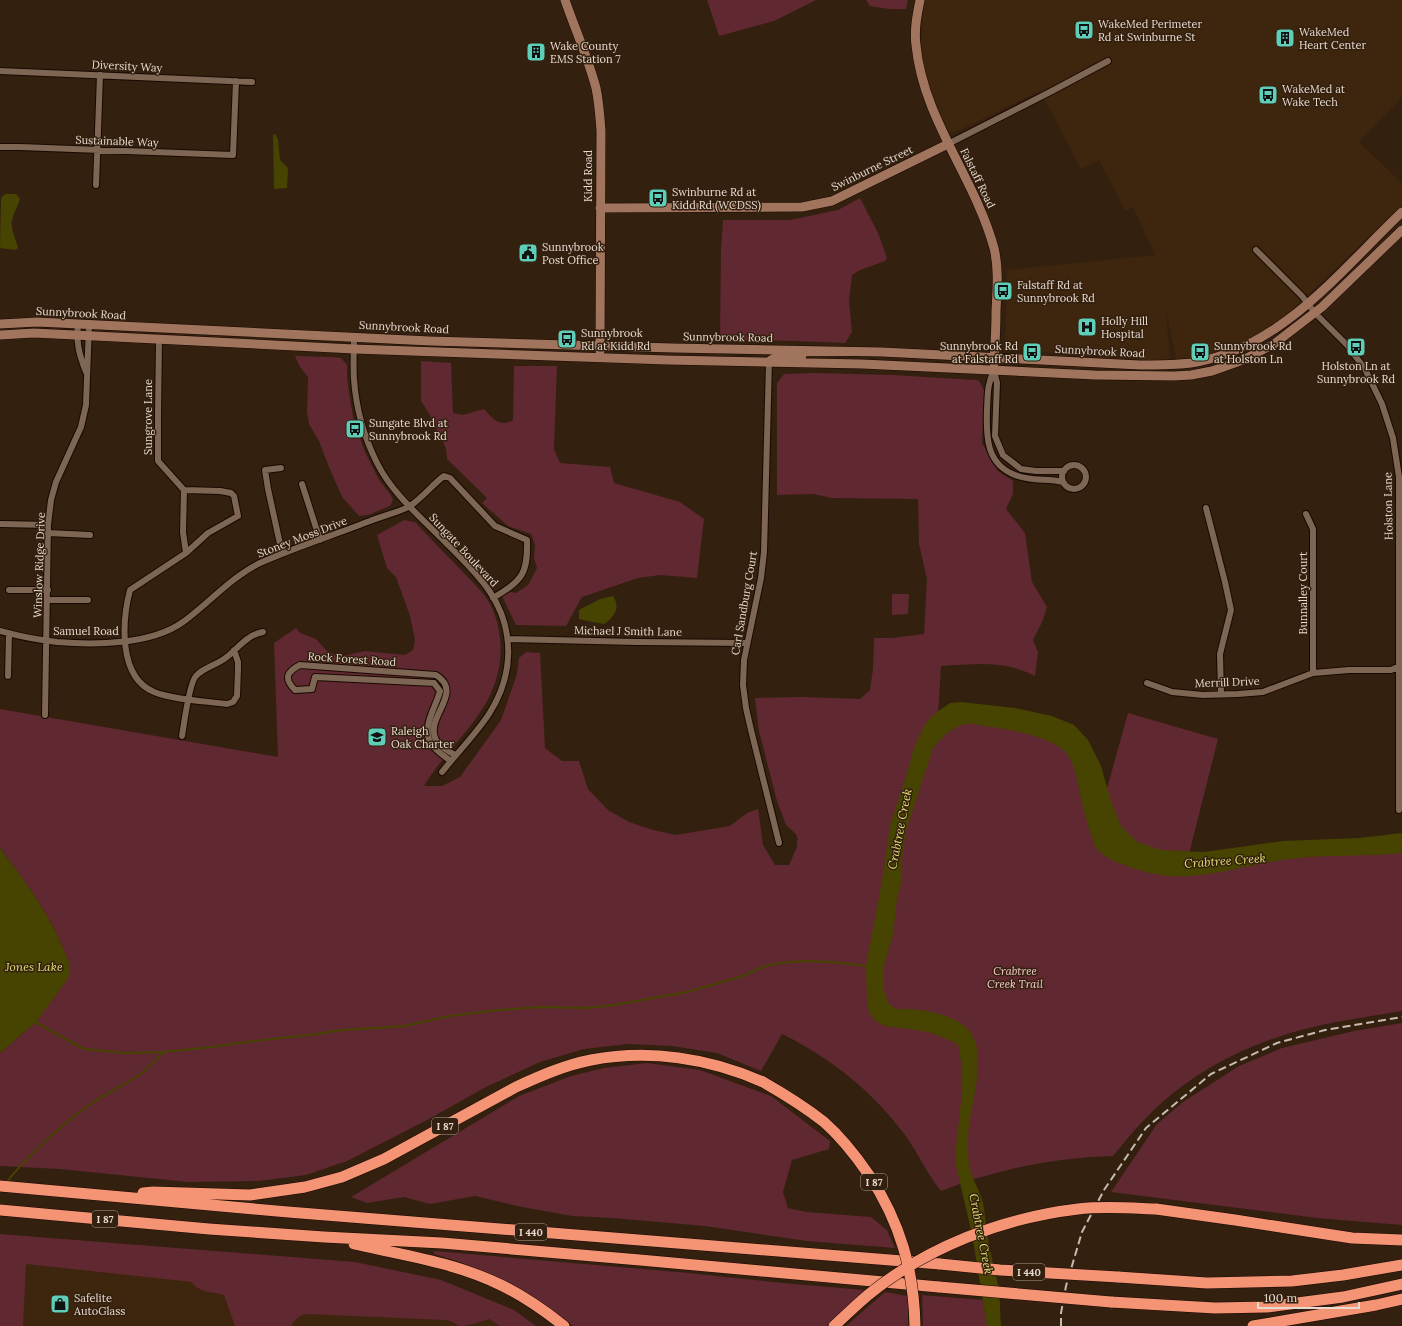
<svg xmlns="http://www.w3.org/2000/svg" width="1402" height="1326" font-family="Lora,serif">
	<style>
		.built { fill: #3e250e }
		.green { fill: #602830 }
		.water { fill: #464400 }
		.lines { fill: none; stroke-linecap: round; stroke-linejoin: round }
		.stream { stroke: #464400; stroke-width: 2 }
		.street-casing { stroke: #1a0900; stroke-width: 8 }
		.secondary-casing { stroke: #1a0900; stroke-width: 10 }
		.highway-casing { stroke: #1a0900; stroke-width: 12 }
		.street { stroke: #7d6654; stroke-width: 6 }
		.secondary { stroke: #a1745e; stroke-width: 9 }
		.highway { stroke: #f59375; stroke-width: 11 }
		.rail { stroke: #c9baaf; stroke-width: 2; stroke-dasharray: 8 4; stroke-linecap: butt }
		.highway-bridge-casing { stroke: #1a0900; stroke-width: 12; stroke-linecap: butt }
		.highway-bridge { stroke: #f59375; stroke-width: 11 }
		.labels { text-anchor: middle; stroke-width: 3; stroke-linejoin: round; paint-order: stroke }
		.shield { fill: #33200f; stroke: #b2a296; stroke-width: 1 }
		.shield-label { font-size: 10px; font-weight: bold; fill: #e8dad0 }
		.poi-label { font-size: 11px; fill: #e8dad0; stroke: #33200f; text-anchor: start }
		.street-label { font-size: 11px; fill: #e8dad0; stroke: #33200f }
		.park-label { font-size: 11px; font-style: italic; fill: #f9cbce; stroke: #33200f }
		.water-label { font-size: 12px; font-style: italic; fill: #e0de72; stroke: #33200f }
	</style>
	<rect width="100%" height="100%" fill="#33200f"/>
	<!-- built -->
	<path class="built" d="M925,0H1402V97L1359,142L1402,183V205L1283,319L1258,335L1230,349L1196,357L1176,359L1166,310L1170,360L1154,361L1005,349L1007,270L1155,255L1133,207L1125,211L1099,160L1081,169L1040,91L954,133L949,132L937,109L926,77L922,57L921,38L923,12Z
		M0,1253L489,1319L500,1326H0Z"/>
	<!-- green -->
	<path class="green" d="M707,0H816L774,21L719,36Z
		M866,0H908L906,9H889L870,6Z
		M860,198L878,233L887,258L885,261L860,270L852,275L849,301L852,332L845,343L797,341L720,340L721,249L723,220H790L838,210Z
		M295,356L332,357L341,358L347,365V377L350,399L354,422L365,452L379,480L391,495L393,500L390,506L368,515L359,516L342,497L329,467L319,441L309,424L307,412L308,377L300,367Z
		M421,361L451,363L453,413L463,415L484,409C492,418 500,428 513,420L514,366H557L554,449L560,463L610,467L614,483L680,502L704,519L697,578L660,575L638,578L582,597L566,626L516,625L502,596L511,592L516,593L528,585L537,568L534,558L535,545L531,534L508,526L482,503L487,498L447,459L446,448L430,415L421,401Z
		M815,373L893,375L976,380L979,381L984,390L982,443L998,471L1013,481V494L1006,509L1025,533L1032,582L1047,607L1043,620L1033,640L1038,652L1035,676C1004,660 975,664 941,666L938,715L1058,722L1101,810L1128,713L1218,739L1187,862L1402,847V1011C1368,1017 1334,1021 1301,1030C1248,1044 1196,1070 1156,1108C1140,1123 1127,1139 1113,1156C1052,1158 998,1169 941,1191C927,1174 918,1153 905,1135C872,1091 831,1058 782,1034L761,1071L717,1053L672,1046L628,1044L584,1049L540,1062L486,1087L429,1119L347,1161L306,1175L259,1181L188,1182L60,1169L0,1166V1053L36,1022L69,962L54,928L33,893L0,848V709L278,757L274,643L296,628L300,633L316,639L327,651L339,657L365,651L405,655L413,650L415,640L410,616L396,577L387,568L377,535L404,520L415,522C431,539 447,556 463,572C473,583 486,594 492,608C507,642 502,680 481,711C464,737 440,759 424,786H442L460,777L501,720L517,674L519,658L526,652L540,653L545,748L562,761H579L588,789L608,810L629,822L653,830L676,835L730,826L747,813L758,809L763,845L775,865H789L797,847V840H798L796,834L786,825L777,801L759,731L755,698L803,697L860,699L870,690L873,669L874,638H892L924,634L927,579L919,544L918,499L832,498L813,494L777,495V383L784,374Z
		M892,594H909L908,614L892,615Z
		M1402,1023V1225L1317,1218L1111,1192L1157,1124L1183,1102L1239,1066L1282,1048L1354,1031Z
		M647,1063L700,1070L771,1096L830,1141L829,1149L792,1160L783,1192L788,1208L807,1212L871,1217L887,1230L895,1248L807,1241L705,1226L612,1218L572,1216L522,1207L475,1196L430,1204L404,1197L367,1203L351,1197L519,1096L571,1076L604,1068Z
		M0,1234L355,1262L441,1280L514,1310L536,1326H500L489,1319C480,1322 469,1326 460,1326C456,1325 453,1321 446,1320L307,1314C299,1315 295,1319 291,1326H235L224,1295C213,1292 197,1292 192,1282L26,1264L23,1326H0Z
		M434,1251L689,1273L783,1283L864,1290L826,1326H573C533,1293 484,1268 434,1254Z
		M885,1292L907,1296L908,1305V1326H846Z
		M922,1295L983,1300L987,1326H923Z"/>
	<!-- water -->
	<path class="water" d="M275,134L278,139L280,160L288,168L287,188L274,189L273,135Z
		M5,194H16L20,199C18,206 14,212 12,220C10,228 16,240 18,248L15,250L0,248L1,198Z
		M613,596C621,608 614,617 604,624L592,622L579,619V610L600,599Z
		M961,702L1015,708L1052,716L1074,725L1088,740L1101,766L1111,801L1121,826L1134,839L1140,843L1161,850L1204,852L1283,841L1359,838L1402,833V853C1365,857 1327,854 1290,859C1236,865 1192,888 1136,869C1123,865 1105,859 1096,848C1094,845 1093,840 1092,837C1085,819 1082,802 1078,784C1076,774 1073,761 1066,753C1051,736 1007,729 984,726C979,725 972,723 966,724C953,726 941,738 933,748L906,831L901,865L902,880L897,899L893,935L884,965V990L888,1003L896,1009C918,1008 957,1013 971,1033C989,1060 967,1111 968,1143C968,1154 968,1165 972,1175C975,1185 981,1193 983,1203C986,1220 987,1238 991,1254C993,1266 997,1278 999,1290C1000,1302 1000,1314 1001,1326H987L972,1234L956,1166V1149L962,1091L961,1062L958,1044L932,1033L917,1030L885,1026L874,1020L869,1012L867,1000L866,966L882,881L890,825L904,783L914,748L925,724L934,714L950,703Z
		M0,848L33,893L54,928L69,962L70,969L69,977L36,1022L0,1053Z"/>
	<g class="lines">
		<!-- stream -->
		<path class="stream" d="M35,1022L84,1049L125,1053L163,1052L212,1047L246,1042L317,1034L342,1030L405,1026L449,1016L498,1010L540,1007L584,1008L614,1005L687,992L740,977L765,966L779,963L807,961L830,962L868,966
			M6,1183C26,1157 61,1125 88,1106C104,1094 122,1086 138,1076C147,1070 155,1060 163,1052"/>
		<defs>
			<path id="street" d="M0,71L252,82
				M948,144L1052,91L1108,61
				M0,147H20L233,155L236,81
				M96,185L100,75
				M1256,250L1302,296L1315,313L1347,345L1365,369L1382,404L1393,438L1399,477V810
				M78,324C76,343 79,354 86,372
				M354,337C354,351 353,365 354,379C356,408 364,437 377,463C391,491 415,512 437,534C454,551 477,572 490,592C515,630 514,675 489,714C475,735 457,753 442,772
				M159,340L158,415V461L184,490L183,532L186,553L130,590C122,621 118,677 154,692C174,700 205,701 227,704L233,702L237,696L238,669V662L234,650
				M769,362L764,552L761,578L744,660L743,685L746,708L751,730L779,843
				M994,370C987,385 988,393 987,409C986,436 986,464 1015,475C1031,482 1047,478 1063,482
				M994,370L997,383L995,436L1003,455L1021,469L1036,471H1064
				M1062 477a12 12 0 1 1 24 0a12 12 0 1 1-24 0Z
				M281,468L265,470L268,489L282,553
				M302,484L320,540
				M184,490L220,491L231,493L234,496L238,516L208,533L186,553
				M1206,508L1225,582L1231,610L1220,654L1221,694
				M1306,514L1313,529V673
				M1,524L48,525
				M48,533L90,535
				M9,590H48
				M48,600H88
				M0,631C18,636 38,640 57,642C94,645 151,645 183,622C209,603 231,577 260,563C296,547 334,535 370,521C382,516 400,512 410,506C423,497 432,485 444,476L450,478L495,526L527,540C528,575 522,580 493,598
				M508,639L637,642L747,643
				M8,676L9,633
				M1147,683L1172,692L1203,695L1238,694L1263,692L1313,673L1349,670H1391L1402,665
				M45,715L48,525L51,500L56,482L81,427L86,405L89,325
				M182,736C184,725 189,683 196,676C204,667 218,665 228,656C239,647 247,635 263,632
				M451,761C444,756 434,750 430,742C422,726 436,707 440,691L434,683L315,677L312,689L295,690C284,679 286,672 300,665L436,675C465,693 424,717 436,740C440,747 448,751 455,755"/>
			<path id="secondary" d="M565,0C575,29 588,58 596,88C599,102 600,117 601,131L600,351
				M920,0C917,15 914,30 916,45C923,119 975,178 994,248C999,269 997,290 996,311C996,329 995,346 994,363
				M600,208L802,207L832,201L948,144
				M0,324L37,322L430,341L673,348L882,352L1140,365C1157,365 1174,365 1191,363C1280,350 1341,270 1402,212
				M0,335L34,333L354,349L667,360L862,364L1095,375L1174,376L1191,375L1212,371L1243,360L1274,344L1322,307L1402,230
				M771,360L779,356H802"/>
			<path id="highway" d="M0,1186L288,1212L940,1264
				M143,1193L153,1192L250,1195L305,1187L342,1177L384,1159L516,1087C540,1076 565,1065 591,1060C649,1049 709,1058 763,1082
				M1156,1209L1235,1220L1352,1238L1402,1240
				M0,1210L209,1229L324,1237L442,1243L640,1260L939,1287
				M354,1244C404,1255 457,1263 503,1286C525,1297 545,1311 564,1326
				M1118,1277L1207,1283L1292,1281L1343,1275L1402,1265
				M1111,1302L1215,1308L1267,1307L1343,1297L1402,1284
				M1253,1326L1376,1305L1402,1299"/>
		</defs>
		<!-- street casing -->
		<use href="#street" class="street-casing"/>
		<!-- secondary casing -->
		<use href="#secondary" class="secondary-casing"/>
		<!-- highway casing -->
		<use href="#highway" class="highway-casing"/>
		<!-- street -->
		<use href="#street" class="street"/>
		<!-- secondary -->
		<use href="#secondary" class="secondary"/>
		<!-- highway -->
		<use href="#highway" class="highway"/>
		<!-- rail -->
		<path class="rail" d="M1061,1326V1313L1066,1286L1082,1232L1104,1190L1146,1128L1211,1074L1277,1043L1325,1030L1402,1017"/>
		<defs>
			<path id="highway-bridge" d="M763,1082C784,1094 805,1107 824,1122C841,1137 856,1156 869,1175C900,1222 914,1270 915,1326
				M940,1264L1000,1270L1118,1277
				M939,1287L1111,1302
				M834,1326C845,1316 856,1305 868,1295C927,1247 1002,1218 1078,1209C1104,1206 1130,1208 1156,1209"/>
		</defs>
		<!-- highway-bridge casing -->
		<use href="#highway-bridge" class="highway-bridge-casing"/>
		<!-- highway-bridge -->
		<use href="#highway-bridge" class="highway-bridge"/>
	</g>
	<!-- icons -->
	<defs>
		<symbol id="bus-square" viewBox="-11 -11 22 22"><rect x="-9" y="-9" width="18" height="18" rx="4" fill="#5eceb8" stroke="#33200f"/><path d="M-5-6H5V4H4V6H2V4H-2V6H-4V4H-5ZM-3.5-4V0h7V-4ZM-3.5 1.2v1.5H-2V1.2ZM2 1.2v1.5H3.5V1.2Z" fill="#111"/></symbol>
		<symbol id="building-square" viewBox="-11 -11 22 22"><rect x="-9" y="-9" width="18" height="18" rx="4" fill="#5eceb8" stroke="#33200f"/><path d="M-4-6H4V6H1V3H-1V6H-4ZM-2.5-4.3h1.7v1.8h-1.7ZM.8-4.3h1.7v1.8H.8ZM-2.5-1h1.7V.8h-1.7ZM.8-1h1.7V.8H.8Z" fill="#111"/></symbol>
		<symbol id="civic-square" viewBox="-11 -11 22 22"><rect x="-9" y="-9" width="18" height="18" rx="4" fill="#5eceb8" stroke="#33200f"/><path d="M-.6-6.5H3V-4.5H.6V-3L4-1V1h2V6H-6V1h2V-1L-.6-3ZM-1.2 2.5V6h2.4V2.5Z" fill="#111"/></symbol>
		<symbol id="hospital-square" viewBox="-11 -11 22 22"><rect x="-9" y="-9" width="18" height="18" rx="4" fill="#5eceb8" stroke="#33200f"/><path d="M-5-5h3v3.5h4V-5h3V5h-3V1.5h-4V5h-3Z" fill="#111"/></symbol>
		<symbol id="school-square" viewBox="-11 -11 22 22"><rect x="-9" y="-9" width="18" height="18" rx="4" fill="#5eceb8" stroke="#33200f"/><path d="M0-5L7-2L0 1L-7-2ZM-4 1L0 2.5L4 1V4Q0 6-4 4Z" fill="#111"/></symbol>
		<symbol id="shop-square" viewBox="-11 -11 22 22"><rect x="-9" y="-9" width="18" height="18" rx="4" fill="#5eceb8" stroke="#33200f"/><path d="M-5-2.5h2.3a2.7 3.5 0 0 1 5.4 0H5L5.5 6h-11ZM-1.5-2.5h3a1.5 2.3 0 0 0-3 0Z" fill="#111"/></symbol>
	</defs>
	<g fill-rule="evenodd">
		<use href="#bus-square" x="1073" y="19" width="22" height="22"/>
		<use href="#building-square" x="1274" y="27" width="22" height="22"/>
		<use href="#building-square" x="525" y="41" width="22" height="22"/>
		<use href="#bus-square" x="1257" y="84" width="22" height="22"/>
		<use href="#bus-square" x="647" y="187" width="22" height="22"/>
		<use href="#civic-square" x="517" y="242" width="22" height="22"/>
		<use href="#bus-square" x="992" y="280" width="22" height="22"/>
		<use href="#hospital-square" x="1076" y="316" width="22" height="22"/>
		<use href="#bus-square" x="556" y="328" width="22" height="22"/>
		<use href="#bus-square" x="1345" y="336" width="22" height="22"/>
		<use href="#bus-square" x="1021" y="341" width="22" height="22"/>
		<use href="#bus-square" x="1189" y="341" width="22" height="22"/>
		<use href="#bus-square" x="344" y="418" width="22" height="22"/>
		<use href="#school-square" x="366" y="726" width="22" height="22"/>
		<use href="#shop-square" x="49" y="1293" width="22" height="22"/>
	</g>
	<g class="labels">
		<!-- shield labels -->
		<g class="shield">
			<rect x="432" y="1118" width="26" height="16" rx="3"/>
			<rect x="861" y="1174" width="26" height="16" rx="3"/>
			<rect x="92" y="1211" width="26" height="16" rx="3"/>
			<rect x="515" y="1224" width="32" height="16" rx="3"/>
			<rect x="1013" y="1264" width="32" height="16" rx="3"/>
		</g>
		<g class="shield-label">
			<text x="445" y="1130">I 87</text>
			<text x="874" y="1186">I 87</text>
			<text x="105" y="1223">I 87</text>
			<text x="531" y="1236">I 440</text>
			<text x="1029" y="1276">I 440</text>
		</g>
		<!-- poi labels -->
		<g class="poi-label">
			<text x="1098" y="28">WakeMed Perimeter<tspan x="1098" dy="13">Rd at Swinburne St</tspan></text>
			<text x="1299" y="36">WakeMed<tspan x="1299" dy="13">Heart Center</tspan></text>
			<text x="550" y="50">Wake County<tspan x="550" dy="13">EMS Station 7</tspan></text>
			<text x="1282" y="93">WakeMed at<tspan x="1282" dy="13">Wake Tech</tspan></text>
			<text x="672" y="196">Swinburne Rd at<tspan x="672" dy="13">Kidd Rd (WCDSS)</tspan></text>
			<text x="542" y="251">Sunnybrook<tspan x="542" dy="13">Post Office</tspan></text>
			<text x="1017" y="289">Falstaff Rd at<tspan x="1017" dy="13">Sunnybrook Rd</tspan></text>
			<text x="1101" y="325">Holly Hill<tspan x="1101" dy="13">Hospital</tspan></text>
			<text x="581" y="337">Sunnybrook<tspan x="581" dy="13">Rd at Kidd Rd</tspan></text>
			<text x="1018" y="350" text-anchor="end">Sunnybrook Rd<tspan x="1018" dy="13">at Falstaff Rd</tspan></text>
			<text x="1214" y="350">Sunnybrook Rd<tspan x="1214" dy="13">at Holston Ln</tspan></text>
			<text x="1356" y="370" text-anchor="middle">Holston Ln at<tspan x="1356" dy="13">Sunnybrook Rd</tspan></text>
			<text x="369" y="427">Sungate Blvd at<tspan x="369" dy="13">Sunnybrook Rd</tspan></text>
			<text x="391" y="735">Raleigh<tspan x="391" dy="13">Oak Charter</tspan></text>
			<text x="74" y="1302">Safelite<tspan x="74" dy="13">AutoGlass</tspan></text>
		</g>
		<!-- street labels -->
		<g class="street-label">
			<text transform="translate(127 66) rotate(3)" y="4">Diversity Way</text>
			<text transform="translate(117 141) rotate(2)" y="4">Sustainable Way</text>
			<text transform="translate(872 168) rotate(-26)" y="4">Swinburne Street</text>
			<text transform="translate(588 176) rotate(-90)" y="4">Kidd Road</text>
			<text transform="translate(978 178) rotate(64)" y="4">Falstaff Road</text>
			<text transform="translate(81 313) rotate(3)" y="4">Sunnybrook Road</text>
			<text transform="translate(404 327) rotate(3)" y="4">Sunnybrook Road</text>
			<text transform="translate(728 337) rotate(1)" y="4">Sunnybrook Road</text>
			<text transform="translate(1100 351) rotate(3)" y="4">Sunnybrook Road</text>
			<text transform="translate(148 417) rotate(-90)" y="4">Sungrove Lane</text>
			<text transform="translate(1388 506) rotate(-91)" y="4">Holston Lane</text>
			<text transform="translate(302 537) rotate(-21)" y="4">Stoney Moss Drive</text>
			<text transform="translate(464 550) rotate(47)" y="4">Sungate Boulevard</text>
			<text transform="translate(39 565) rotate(-88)" y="4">Winslow Ridge Drive</text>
			<text transform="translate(1303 593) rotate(-90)" y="4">Bunnalley Court</text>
			<text transform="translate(744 603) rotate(-80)" y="4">Carl Sandburg Court</text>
			<text x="86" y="635">Samuel Road</text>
			<text transform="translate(628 631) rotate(1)" y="4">Michael J Smith Lane</text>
			<text transform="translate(352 659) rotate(4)" y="4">Rock Forest Road</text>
			<text transform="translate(1227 682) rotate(-2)" y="4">Merrill Drive</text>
		</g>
		<!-- park labels -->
		<g class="park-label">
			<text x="1015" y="975">Crabtree<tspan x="1015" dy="13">Creek Trail</tspan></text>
		</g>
		<!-- water labels -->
		<g class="water-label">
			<text transform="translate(900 829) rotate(-79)" y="4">Crabtree Creek</text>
			<text transform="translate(1225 861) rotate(-4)" y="4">Crabtree Creek</text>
			<text x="34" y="971">Jones Lake</text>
			<text transform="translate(981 1234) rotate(79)" y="4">Crabtree Creek</text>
		</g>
	</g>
	<!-- scale -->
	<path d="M1258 1302v6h101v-6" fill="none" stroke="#e8dad0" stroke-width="2"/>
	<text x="1264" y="1302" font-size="12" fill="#e8dad0" stroke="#33200f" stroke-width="3" paint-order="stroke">100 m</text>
</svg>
